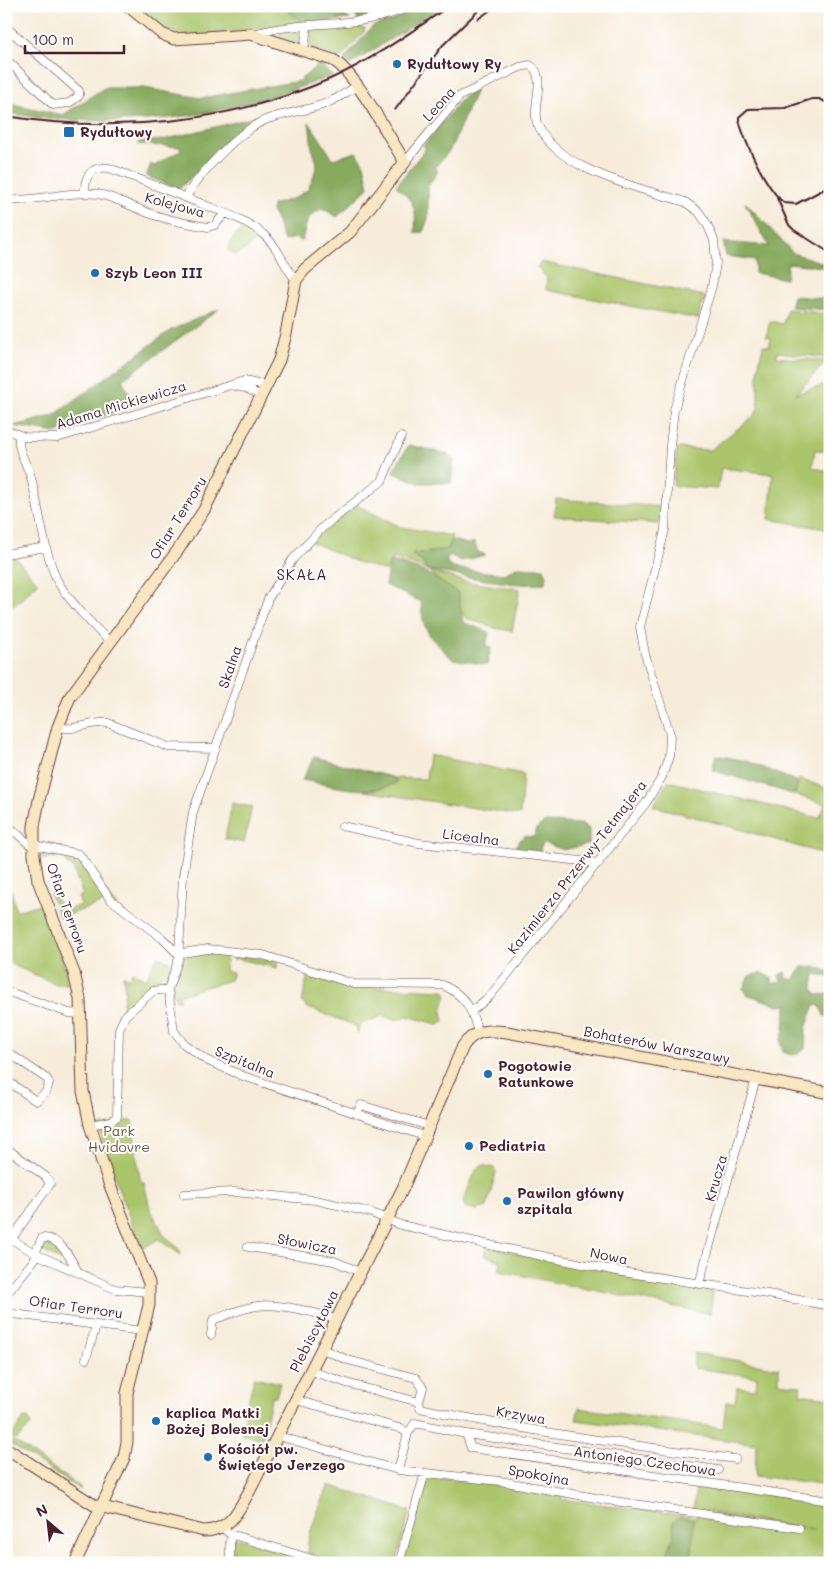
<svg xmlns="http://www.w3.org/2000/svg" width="836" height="1569" font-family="Mali,sans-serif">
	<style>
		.green { fill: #aac56b; stroke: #7a724b }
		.forest { fill: #87aa5f; stroke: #686445 }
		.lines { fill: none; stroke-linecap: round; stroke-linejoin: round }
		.street-casing { stroke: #643e45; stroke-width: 9 }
		.secondary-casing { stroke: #643e45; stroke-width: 13 }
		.street { stroke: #fff; stroke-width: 8 }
		.secondary { stroke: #f9e7c3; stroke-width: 11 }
		.rail { stroke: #4a1f2b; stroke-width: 2 }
		.poi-dot { fill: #1f6fb2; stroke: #fff; stroke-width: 2 }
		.labels { text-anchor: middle; stroke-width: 4; stroke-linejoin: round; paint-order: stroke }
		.poi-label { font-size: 14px; font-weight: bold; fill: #4a1f2b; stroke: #fff; text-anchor: start }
		.street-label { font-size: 14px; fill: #4a1f2b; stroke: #fff }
		.park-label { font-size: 14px; fill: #6c5941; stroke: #fff }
		.neighbourhood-label { font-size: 15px; letter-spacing: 1px; fill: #4a1f2b; stroke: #fff }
	</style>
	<rect width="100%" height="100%" fill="#fff"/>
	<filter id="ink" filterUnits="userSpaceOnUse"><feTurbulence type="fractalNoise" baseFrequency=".02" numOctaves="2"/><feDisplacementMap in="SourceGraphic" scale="10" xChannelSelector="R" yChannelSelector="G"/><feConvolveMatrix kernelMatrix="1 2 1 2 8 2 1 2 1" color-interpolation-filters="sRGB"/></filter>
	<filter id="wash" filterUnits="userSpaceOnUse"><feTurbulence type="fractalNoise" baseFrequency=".0096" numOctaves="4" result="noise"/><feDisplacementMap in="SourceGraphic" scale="20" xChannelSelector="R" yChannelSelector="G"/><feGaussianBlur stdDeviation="1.12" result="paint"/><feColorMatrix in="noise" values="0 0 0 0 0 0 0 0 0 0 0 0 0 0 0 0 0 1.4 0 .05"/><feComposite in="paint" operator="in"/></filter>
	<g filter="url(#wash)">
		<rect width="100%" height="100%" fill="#f7ecda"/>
		<!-- green -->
		<path class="green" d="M133,6H282L308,24L190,36C166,33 151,21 133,6Z
			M360,27L365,29L364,32L340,58L312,48L310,42L311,34L314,30L323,28L338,30Z
			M298,31L301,33L302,39L295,44L279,37L280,33Z
			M243,229H250L259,237L249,247L236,255L227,250L234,236Z
			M541,262L704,296L698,319L546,290L547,278L537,268Z
			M787,309L830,314V354L827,358L777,352V357L827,361L796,394L822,385L830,387V431L825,451L815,450L812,467L830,472V530L769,519L773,474L721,468L718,489L673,486L677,448L710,450L753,417L758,409V368L763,345L769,346L771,338L766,337L770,321L783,324Z
			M556,499L663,507L659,524L554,516Z
			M356,505L401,527L452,536L449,547L439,551L413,554L423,563L427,570L394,558L386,571L357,562L311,542Z
			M15,557L38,583L13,607L6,599V559Z
			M430,571L467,582L520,589L512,631L494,628L466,618Z
			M429,755L523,774L520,815L364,791L389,786L397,782L395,778L426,779Z
			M799,779L830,789V856L732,827L653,806L668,781L819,818L826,804L795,795Z
			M232,803L252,807L244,843L225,839Z
			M42,853L78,857L120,910L118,912L104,902L60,918L50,895L54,893L62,912L81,905L78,897L83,895L72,865L68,866L64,857L42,860Z
			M11,890L16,911L40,904L61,953L68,984H56L6,962V891Z
			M201,952L225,954L227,961L225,971L233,973L230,980L179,995L180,1000H176L172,992L182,960L189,954Z
			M237,954L279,962L277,968L235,958L233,961Z
			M157,956L169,961L172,968L166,982L152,985L124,1014L121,1013L125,991L123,976L130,977L132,972L146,979Z
			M308,973L345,986L444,990L447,994L442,1011L444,1022L437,1026L434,1023L406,1016L397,1020L382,1016L359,1025L358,1034L354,1025L306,1007L302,1002Z
			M132,1120L140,1179L144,1183L150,1208L164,1235L180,1250L181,1255L158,1239L142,1249L121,1196L98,1126Z
			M483,1165L494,1168L496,1172L487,1207L477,1210L465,1207L463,1201L476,1170Z
			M44,1240L56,1245L70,1259L65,1263L42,1251Z
			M486,1247L713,1289L710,1314L499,1271L501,1261L484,1255Z
			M694,1353L779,1368V1383L801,1386L800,1394L830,1398V1485L755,1476L756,1444L576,1420L579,1408L723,1428L726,1402H735L737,1387L756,1389L757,1377L694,1368Z
			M254,1377L280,1383L276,1397L272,1396L262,1439L241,1434Z
			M24,1418H28L31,1425L18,1439H13L11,1437Z
			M12,1440L79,1486L81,1490L10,1444Z
			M429,1476L551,1492L562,1494L561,1499L697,1517V1512L813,1530L693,1509L697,1483L830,1503V1563H403Z
			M329,1485L410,1511L396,1563H336L308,1553C304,1540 323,1499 329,1485Z
			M237,1538L305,1558L304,1563H233V1540Z"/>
		<!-- forest -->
		<path class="forest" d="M282,6H325L350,19L304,24Z
			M348,6H411L360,22Z
			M421,6H443L350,65L344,59L373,26L392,21Z
			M321,62L332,76C287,92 240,108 193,115C131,124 68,123 6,113V99L17,105L63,115L104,88H144L201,98L299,81Z
			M476,90L450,150L435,167L438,171L428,186V219L423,232L415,233C416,208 416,203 396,186L426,148L423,146L463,97Z
			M263,115L252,121L179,189L146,176L151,164L154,166L181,150L180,147L137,144L139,142L163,140Z
			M309,122L333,159L356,152L364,164L369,187L337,217L322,208L308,218L302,241L295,238L284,241L272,210V205L295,198L307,190L313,179L317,163L312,148Z
			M745,203L747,204L793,253L830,265V268L788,263L786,279L755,273V260L726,256L723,242L769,246Z
			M793,296L830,299V310L790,307Z
			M219,309L122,380L136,405L78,424L57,433L14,426L53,416L171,330Z
			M409,445L446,454L454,460L451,483H419L392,472Z
			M451,540L468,544L474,542L478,552L486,555L461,561L452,556H447V562L452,568L504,574L516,567L544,568L547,576L546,582C533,591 447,573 427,570L423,563L412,554L439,551L449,547Z
			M390,560L426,572L458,593L463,622L489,632L486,647L491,648L487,665L452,659L431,638L423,622L421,602L385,585Z
			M716,755L746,761L798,782L795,795L712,770Z
			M314,757L395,778L397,782C368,798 332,785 302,780Z
			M545,822L581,824L589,829V844L564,850L544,843L540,848L542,855L516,852V845L524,836L534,837L537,828Z
			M814,966L830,972V977L815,974L813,988L816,995L830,994V1016H824L820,1006L815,1005L806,1028L805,1049C797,1056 793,1056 783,1052L780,1041C787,1030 782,1017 788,1005L781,1006L746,994L743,989L749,976L762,973L772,978V984L781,982L779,975L785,972L786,978L794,980L802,967Z
			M679,1517L694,1519L691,1563H670L666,1556L674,1536L673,1522Z"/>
	</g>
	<g filter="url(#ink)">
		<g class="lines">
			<defs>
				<path id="street" d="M6,27L79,91V96L69,103L53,105L6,59
					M253,34C305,19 361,30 411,6
					M304,50L307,27
					M405,162L460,96L520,67L530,65C548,76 531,107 537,123C554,170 643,189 685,202L699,212L707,224L714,240L716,263L712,286L674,410L670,445L665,530L640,627L645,654L670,734L669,756L662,777L646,803L490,996L472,1011
					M85,193C84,176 91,166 109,168C140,179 171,192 202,204C224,213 249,220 266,237C280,249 284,267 296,280
					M186,197C201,172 240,129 268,119C287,112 308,111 327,103C337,99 347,92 357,86
					M6,200C37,202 67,190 98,194C114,197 126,204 141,210C162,219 185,223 208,227L215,225L225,213
					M234,386L245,388L262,396
					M6,430L25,437L57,438L244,381L267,386
					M19,435C17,452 27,463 31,478C40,511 43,547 56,578C63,594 97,631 111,642
					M6,554L46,547
					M58,727C75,732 90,721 108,723L168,747L216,748
					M6,824L29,844L79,854L110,899L162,938L176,952
					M342,826L419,843L599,863
					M179,951L183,876L193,812L268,599L293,559L309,542L323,527L382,481L401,437
					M182,953L208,949L263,955L354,984L443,985C467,997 471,1008 478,1032
					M179,958L168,989L174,1031L184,1044L206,1060L243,1076L424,1136
					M6,991L69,1013L82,1014
					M6,1051L47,1079L49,1083L46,1092L36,1101L6,1080
					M357,1114L361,1105L429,1126
					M90,1125L111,1121L117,1117L119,1029L125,1016L153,991L168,989
					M6,1148L46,1177L50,1184L11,1240
					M184,1194L234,1192L315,1200L369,1212L401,1225L503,1248L622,1272L768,1294L830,1306
					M6,1236L38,1255L115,1289L149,1292
					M248,1247L334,1261L360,1272
					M35,1253L42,1238C60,1236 71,1259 78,1272
					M699,1284L756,1079
					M6,1295L38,1255
					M6,1313L142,1331
					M211,1335L213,1320C227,1315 242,1308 257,1306C276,1303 318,1312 336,1320
					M322,1349L348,1360L416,1378L423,1388L419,1402
					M86,1359L96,1326
					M311,1371L350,1384L419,1402L420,1408C524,1431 630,1445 735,1459
					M296,1400L399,1428L408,1433L415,1423L466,1434L718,1470
					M466,1434L471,1448L830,1501
					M278,1436L398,1470L500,1481L607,1500L799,1528
					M398,1470L408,1433
					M223,1528L230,1534L325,1563
					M230,1541V1563
					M399,1563L425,1473"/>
				<path id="secondary" d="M6,1448L94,1505L204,1531C231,1530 238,1511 250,1490L403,1188L463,1046C475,1029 488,1030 507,1032L830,1093
					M75,1563L124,1458L127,1442V1393L149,1305V1283L109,1183L90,1125L83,1091L80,999L74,973L38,880L34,855V826L39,800L58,727L70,697L178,550L204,510L279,360L286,334L296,280L305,269L350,232L405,162C389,138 356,73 333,60L251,34L174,39L162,34L128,6"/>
			</defs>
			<!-- street casing -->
			<use href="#street" class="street-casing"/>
			<!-- secondary casing -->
			<use href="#secondary" class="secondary-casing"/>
			<!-- street -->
			<use href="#street" class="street"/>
			<!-- secondary -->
			<use href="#secondary" class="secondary"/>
			<!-- rail -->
			<path class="rail" d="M478,19L496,6
				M830,104L819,99H812L785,108L748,109L739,117V120C745,143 766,188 784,203L796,204L830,186
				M395,110L442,46L483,6
				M6,116C114,134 229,123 330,79C372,60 411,32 449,6
				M777,198L789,225L794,230L830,253"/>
		</g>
	</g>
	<!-- markers -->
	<g class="poi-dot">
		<circle cx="397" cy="64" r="5"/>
		<rect x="63" y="126" width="12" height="12" rx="2.5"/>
		<circle cx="95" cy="273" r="5"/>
		<circle cx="488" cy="1074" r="5"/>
		<circle cx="469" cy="1146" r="5"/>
		<circle cx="507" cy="1201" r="5"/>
		<circle cx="156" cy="1421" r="5"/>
		<circle cx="208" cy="1457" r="5"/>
	</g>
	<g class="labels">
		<!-- poi labels -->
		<g class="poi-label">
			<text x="407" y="69">Rydułtowy Ry</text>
			<text x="80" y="137">Rydułtowy</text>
			<text x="105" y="278">Szyb Leon III</text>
			<text x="498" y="1071">Pogotowie<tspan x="498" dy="16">Ratunkowe</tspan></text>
			<text x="479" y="1151">Pediatria</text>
			<text x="517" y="1198">Pawilon główny<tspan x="517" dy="16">szpitala</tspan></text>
			<text x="166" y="1418">kaplica Matki<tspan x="166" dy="16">Bożej Bolesnej</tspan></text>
			<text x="218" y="1454">Kościół pw.<tspan x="218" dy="16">Świętego Jerzego</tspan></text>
		</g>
		<!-- street labels -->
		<g class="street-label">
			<text transform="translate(439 104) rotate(-48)" y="5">Leona</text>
			<text transform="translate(175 205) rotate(15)" y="5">Kolejowa</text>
			<text transform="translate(121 405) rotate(-17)" y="5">Adama Mickiewicza</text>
			<text transform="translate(178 518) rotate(-58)" y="5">Ofiar Terroru</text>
			<text transform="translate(230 667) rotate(-71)" y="5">Skalna</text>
			<text transform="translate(471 837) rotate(7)" y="5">Licealna</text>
			<text transform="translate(577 867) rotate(-52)" y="5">Kazimierza Przerwy-Tetmajera</text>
			<text transform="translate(67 908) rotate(70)" y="5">Ofiar Terroru</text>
			<text transform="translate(657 1045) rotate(11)" y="5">Bohaterów Warszawy</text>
			<text transform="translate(245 1062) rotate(22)" y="5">Szpitalna</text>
			<text transform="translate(716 1178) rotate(-74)" y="5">Krucza</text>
			<text transform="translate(307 1244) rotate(11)" y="5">Słowicza</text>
			<text transform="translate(609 1256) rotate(11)" y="5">Nowa</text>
			<text transform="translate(76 1307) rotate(8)" y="5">Ofiar Terroru</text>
			<text transform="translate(314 1331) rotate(-63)" y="5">Plebiscytowa</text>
			<text transform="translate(521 1415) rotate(10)" y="5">Krzywa</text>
			<text transform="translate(645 1461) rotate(8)" y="5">Antoniego Czechowa</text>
			<text transform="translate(539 1475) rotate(10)" y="5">Spokojna</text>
		</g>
		<!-- park labels -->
		<g class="park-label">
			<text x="119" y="1136">Park<tspan x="119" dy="16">Hvidovre</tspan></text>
		</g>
		<!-- neighbourhood labels -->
		<g class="neighbourhood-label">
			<text x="302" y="580">SKAŁA</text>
		</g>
	</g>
	<!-- margin -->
	<rect width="836" height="1569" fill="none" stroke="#fff" stroke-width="25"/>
	<!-- north arrow -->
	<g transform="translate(48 1522) rotate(332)" stroke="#ffffff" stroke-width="4" paint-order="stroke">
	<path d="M0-4L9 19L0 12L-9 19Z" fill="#4a1f2b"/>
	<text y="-8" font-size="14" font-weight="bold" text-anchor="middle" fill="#4a1f2b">N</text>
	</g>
	<!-- scale -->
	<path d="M25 45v8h99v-8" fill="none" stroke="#4a1f2b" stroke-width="2.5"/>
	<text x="32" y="45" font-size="15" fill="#4a1f2b" stroke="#ffffff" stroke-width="4" paint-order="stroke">100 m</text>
</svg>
